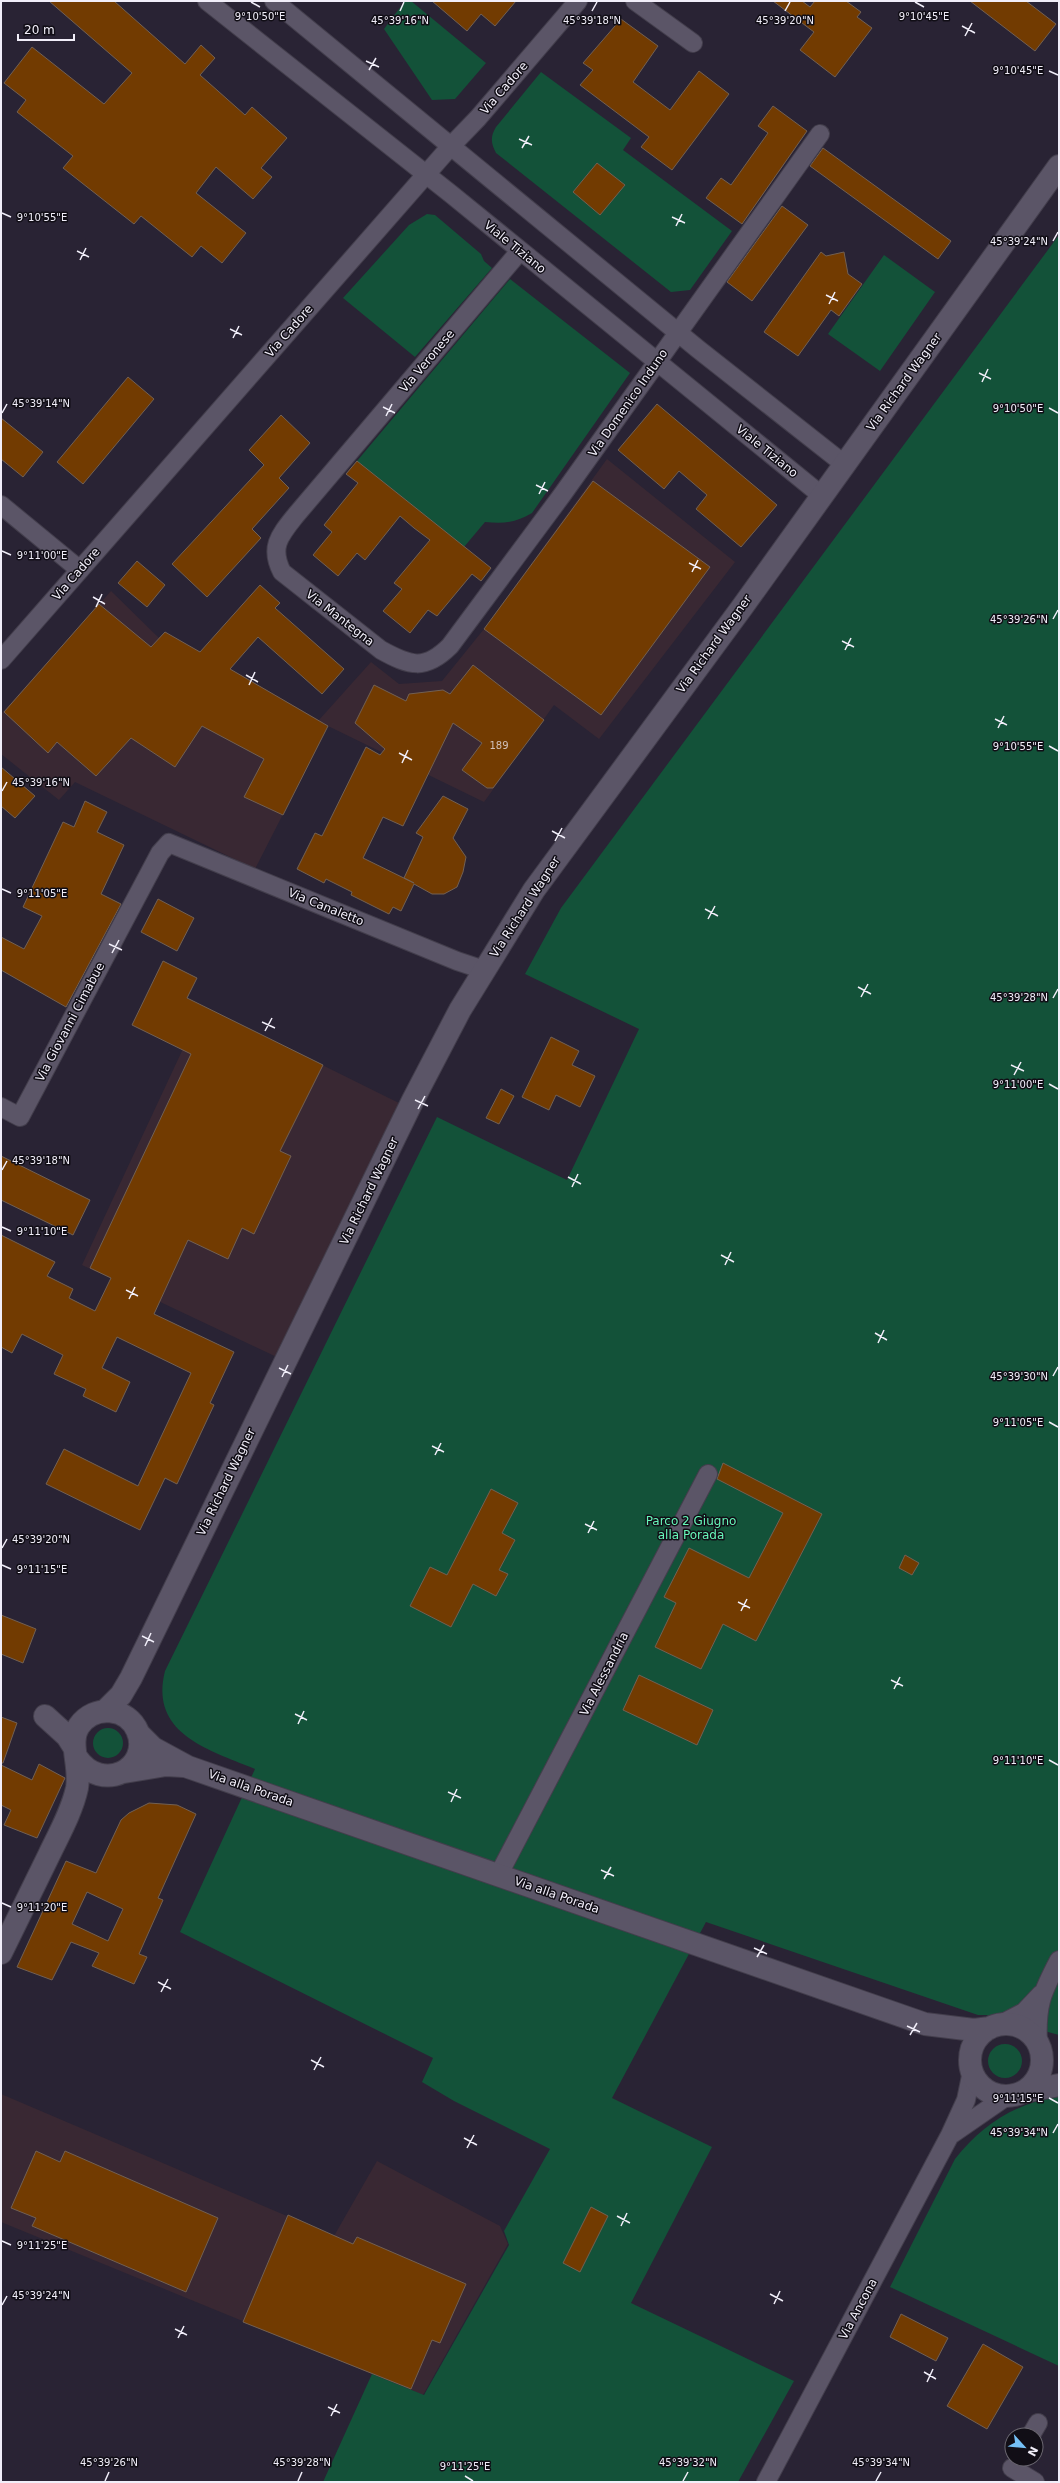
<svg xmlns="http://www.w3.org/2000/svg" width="1060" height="2483" font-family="'DejaVu Sans',sans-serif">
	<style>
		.industrial { fill: #392833 }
		.green { fill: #135239 }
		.building { fill: #723b01; stroke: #726053; fill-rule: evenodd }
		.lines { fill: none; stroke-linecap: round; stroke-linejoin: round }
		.street-casing { stroke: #433e4c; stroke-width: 20 }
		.secondary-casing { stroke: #433e4c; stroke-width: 24 }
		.street { stroke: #5b5567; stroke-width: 18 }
		.secondary { stroke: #5b5567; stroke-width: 22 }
		.ticks { fill: none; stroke: #f1eef9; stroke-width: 1.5 }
		.labels { text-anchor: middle; stroke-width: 3; stroke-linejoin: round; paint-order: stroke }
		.number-label { font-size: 10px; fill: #d1c1bb }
		.street-label { font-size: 12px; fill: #f1eef9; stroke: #110e16 }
		.park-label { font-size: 12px; fill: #67f8ba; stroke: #110e16 }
		.ticks-label { font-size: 10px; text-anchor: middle; fill: #f1eef9; stroke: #110e16; stroke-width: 3; stroke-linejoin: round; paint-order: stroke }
	</style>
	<rect width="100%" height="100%" fill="#292334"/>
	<!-- industrial -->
	<path class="industrial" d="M607,459L735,562L599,739L554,705L484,802L328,726L255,869L75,782L59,800L1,754V714L111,591L159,638L165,632L319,720L371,662L399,684L442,681L484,629Z
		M203,1006L405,1106L281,1359L82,1265Z
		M1,2094L334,2236L377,2161L500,2226L508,2244L423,2395L1,2222Z"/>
	<!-- green -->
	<path class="green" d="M405,1H411L486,63L455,99L432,100L384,29Z
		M541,72L631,138L623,150L732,231L690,290L671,292L496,153C491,143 490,137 496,127Z
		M427,214L435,215L481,254L484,261L492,268L415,357L343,298L409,225Z
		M1059,235V2035L986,2015H978L706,1922L612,2098L712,2147L631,2303L794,2381L738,2482H323L372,2374L424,2395L509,2245L504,2231L550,2149L454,2101L422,2082L433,2058L180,1932L255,1769C209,1750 149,1734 165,1671L437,1117L567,1180L639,1029L525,974L561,908Z
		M884,255L935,292L880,371L828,334Z
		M510,279L630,373L532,513C515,523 503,524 485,522L464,547L357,461Z
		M93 1743a15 15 0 1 1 30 0a15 15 0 1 1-30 0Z
		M988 2061a17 17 0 1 1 34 0a17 17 0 1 1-34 0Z
		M1059,2096V2366L890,2287L955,2159C983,2124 1014,2104 1059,2096Z"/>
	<!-- building -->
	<path class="building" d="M49,1H114L185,64L201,45L215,58L200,75L245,115L252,107L287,138L261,168L272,177L253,199L216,167L196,193L246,233L222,263L201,246L192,257L141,216L134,224L63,168L73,156L17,112L26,100L4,83L32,47L104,104L132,73Z
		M432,1H516L495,26L481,14L467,31Z
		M773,1H802L810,7L815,1H846L861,12L857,17L872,28L835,77L800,50L814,32Z
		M970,1H1026L1056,24L1035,51Z
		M621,19L658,46L633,82L670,110L699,71L729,94L672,170L641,147L649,137L580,85L593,70L583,63Z
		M773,106L807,131L742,224L706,198L721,178L731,185L768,133L758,126Z
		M823,148L951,241L938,259L810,166Z
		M597,163L625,185L600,215L573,192Z
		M782,206L808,225L752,301L727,282Z
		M821,252L826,256L844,252L848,274L862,284L839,316L831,310L798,356L764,332Z
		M128,377L154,399L83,484L57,462Z
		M657,404L777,505L741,547L696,509L707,495L679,471L664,489L618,450Z
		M281,415L310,443L279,478L289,488L252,529L261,538L207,597L172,564L264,465L249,450Z
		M1,418L43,452L23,477L1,459Z
		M357,461L491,568L481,581L472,574L437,616L428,610L410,633L383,611L402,589L394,583L430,540L414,528L400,516L365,560L357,553L338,576L313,555L332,532L324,525L358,483L346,474Z
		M593,481L710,567L601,715L484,629Z
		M137,561L165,585L147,607L118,583Z
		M260,585L280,603L275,608L344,669L322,694L258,637L230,669L328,726L283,815L244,797L264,759L202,726L175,767L131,738L96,776L57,742L48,753L4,712L99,604L151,647L165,632L200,652Z
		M473,665L544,720L493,788H487L462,770L482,743L453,723L403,826L383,817L363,858L414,883L404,878L423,837L416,833L443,796L468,809L453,838L466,857L463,872L457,887L444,894H432L414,884L401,911L393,907L389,914L351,895L352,892L326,879L324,883L297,869L315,833L322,836L366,747L380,755L385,749L355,723L374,685L406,701L409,694L443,690L450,694Z
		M1,767L35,796L15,818L1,806Z
		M85,801L107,812L97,832L124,845L101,894L121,904L66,1007L1,970V937L24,949L42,916L23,907L63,822L74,827Z
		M158,899L194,918L177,951L141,932Z
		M163,961L197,978L187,998L323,1065L280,1151L291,1156L254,1234L242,1228L228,1259L188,1240L154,1314L234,1352L210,1403L214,1405L177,1484L165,1478L140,1530L46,1484L64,1449L138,1486L191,1373L117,1337L102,1368L130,1382L116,1412L83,1396L86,1389L54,1374L63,1355L22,1334L12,1353L1,1347V1235L55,1262L47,1276L73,1289L69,1298L95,1311L111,1278L90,1268L191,1054L132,1025Z
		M551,1037L579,1051L572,1065L595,1076L580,1107L556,1095L549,1110L522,1097Z
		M501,1089L514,1096L499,1124L486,1118Z
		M1,1156L90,1200L73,1235L1,1200Z
		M723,1463L822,1514L756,1641L723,1624L701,1669L655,1647L676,1603L664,1597L689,1548L749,1578L783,1513L717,1479Z
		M491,1489L518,1503L502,1533L515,1540L499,1570L508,1574L496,1596L473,1584L451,1627L410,1606L430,1567L447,1575Z
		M905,1555L919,1563L912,1575L899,1568Z
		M1,1615L36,1629L23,1663L1,1654Z
		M639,1675L713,1710L697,1745L623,1710Z
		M1,1717L17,1723L3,1763H1Z
		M39,1764L65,1778L37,1838L4,1825L11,1810L1,1805V1765L32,1780Z
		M149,1803L177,1805L196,1814L158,1898L163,1900L139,1954L147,1957L134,1984L92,1966L99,1953L71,1942L52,1980L17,1967L66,1861L96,1873L121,1820L129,1813ZM87,1892L123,1909L108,1941L72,1924Z
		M36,2151L60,2162L65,2151L218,2218L186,2292L32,2226L36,2218L11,2208Z
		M591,2207L608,2216L580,2272L563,2263Z
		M288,2215L353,2244L357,2237L466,2284L440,2343L432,2340L411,2389L243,2322Z
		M901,2314L948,2338L936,2361L890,2337Z
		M983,2344L1023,2367L987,2429L947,2406Z"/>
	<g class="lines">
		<defs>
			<path id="street" d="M207,1L451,194L821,495
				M274,1L698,349L844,464
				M635,1L693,43
				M520,251L296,515C280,535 269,547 282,572L381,650C410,666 425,671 450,646L562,495L820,134
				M1,505L80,570
				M1,660L450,147L478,118L578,1
				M1,1107L20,1117L160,853L169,843L457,961L484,970
				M499,1874L708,1474
				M1001,2024L1024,2012L1041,1994
				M1038,2045C1036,2006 1041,1994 1059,1960
				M952,2134L1007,2096
				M1031,2435L1038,2423
				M1012,2468L1035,2482
				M766,2482L950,2135L966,2100L972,2071"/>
			<path id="secondary" d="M105,1711L121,1695L131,1678L413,1100L460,1010L534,890L743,606L1059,166
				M45,1716L67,1736L74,1747
				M138,1733L153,1748L188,1767L925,2024L974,2030L990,2028
				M124,1772L166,1765L183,1766
				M1,1953C17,1920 33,1888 49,1855C59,1834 72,1811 77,1788C81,1766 68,1742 79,1726C94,1704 128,1707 138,1732C151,1769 102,1794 77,1758
				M970 2060a36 36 0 1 1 72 0a36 36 0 1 1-72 0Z
				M1023,2092L1059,2085"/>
		</defs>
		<!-- street casing -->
		<use href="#street" class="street-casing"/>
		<!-- secondary casing -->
		<use href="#secondary" class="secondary-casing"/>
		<!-- street -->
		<use href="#street" class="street"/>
		<!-- secondary -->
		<use href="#secondary" class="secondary"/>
	</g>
	<!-- ticks -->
	<path class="ticks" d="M251,2L260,7M915,2L924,7M400,11L404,2M592,11L597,2M785,11L790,2M962,26L975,33M965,36L972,23M366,61L379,67M369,70L376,58M1049,71L1058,75M519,139L532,145M522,148L529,136M2,213L11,217M672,217L685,223M676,226L682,214M1053,241L1058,232M77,251L89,257M80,260L86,248M826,295L838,301M829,304L835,292M230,329L242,335M233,338L239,326M979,373L991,379M982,382L988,369M383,407L395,413M1049,408L1058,413M2,413L7,404M386,416L392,404M536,485L548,491M539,494L545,482M2,551L11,555M689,563L701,569M692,572L698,560M93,597L105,604M96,607L102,594M1053,619L1058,610M842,641L854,647M845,650L851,638M246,675L258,682M249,685L255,672M995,719L1007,725M998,728L1004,716M1049,746L1058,751M399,753L412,760M402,763L408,750M2,791L7,782M552,831L565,838M555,841L562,828M2,889L11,893M705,909L718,916M708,919L715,906M109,944L122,950M112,953L119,940M858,987L871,994M861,997L868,984M1053,998L1058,989M262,1022L275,1028M265,1031L272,1018M1011,1065L1024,1071M1014,1075L1021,1062M1049,1084L1058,1089M415,1100L428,1106M418,1109L425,1096M2,1170L7,1161M568,1177L581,1184M572,1187L578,1174M2,1227L11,1231M721,1255L734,1262M725,1265L731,1252M126,1290L138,1296M129,1299L135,1287M875,1333L887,1340M878,1343L884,1330M279,1368L291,1374M1053,1376L1058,1367M282,1377L288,1365M1049,1422L1058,1427M432,1446L444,1452M435,1455L441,1443M585,1524L597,1530M588,1533L594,1521M2,1548L7,1539M2,1565L11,1569M738,1602L750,1608M741,1611L747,1599M142,1636L154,1642M145,1646L151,1633M891,1680L903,1686M894,1689L900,1677M295,1714L307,1720M298,1724L304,1711M1049,1760L1058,1765M448,1792L461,1798M451,1802L457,1789M601,1870L614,1876M604,1879L611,1867M2,1903L11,1907M754,1948L767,1954M757,1957L764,1945M158,1982L171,1989M161,1992L168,1979M907,2026L920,2032M910,2035L917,2023M311,2060L324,2067M314,2070L321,2057M1049,2098L1058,2103M1053,2133L1058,2124M464,2138L477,2145M467,2148L474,2135M617,2216L630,2223M621,2226L627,2213M2,2241L11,2245M770,2294L783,2301M774,2304L780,2291M2,2305L7,2296M175,2329L187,2335M178,2338L184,2326M924,2372L936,2379M927,2382L933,2369M328,2407L340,2413M331,2416L337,2404M465,2476L473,2481M105,2481L109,2472M298,2481L302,2472M683,2481L688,2472M876,2481L881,2472"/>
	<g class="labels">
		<!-- number labels -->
		<g class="number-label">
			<text x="499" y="749">189</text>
		</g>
		<!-- street labels -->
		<g class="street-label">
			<text transform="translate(504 88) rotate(-49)" y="4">Via Cadore</text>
			<text transform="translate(515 247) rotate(39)" y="4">Viale Tiziano</text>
			<text transform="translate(289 331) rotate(-49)" y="4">Via Cadore</text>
			<text transform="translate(427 361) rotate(-50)" y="4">Via Veronese</text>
			<text transform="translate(904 382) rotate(-54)" y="4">Via Richard Wagner</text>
			<text transform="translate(628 403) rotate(-55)" y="4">Via Domenico Induno</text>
			<text transform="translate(767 451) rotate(39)" y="4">Viale Tiziano</text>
			<text transform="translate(76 574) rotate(-49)" y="4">Via Cadore</text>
			<text transform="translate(340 618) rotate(38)" y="4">Via Mantegna</text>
			<text transform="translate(714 644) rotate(-54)" y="4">Via Richard Wagner</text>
			<text transform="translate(326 907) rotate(22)" y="4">Via Canaletto</text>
			<text transform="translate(525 907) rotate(-57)" y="4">Via Richard Wagner</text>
			<text transform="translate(70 1022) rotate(-62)" y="4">Via Giovanni Cimabue</text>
			<text transform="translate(369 1191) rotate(-64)" y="4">Via Richard Wagner</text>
			<text transform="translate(226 1482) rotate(-64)" y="4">Via Richard Wagner</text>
			<text transform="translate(604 1674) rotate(-63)" y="4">Via Alessandria</text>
			<text transform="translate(251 1788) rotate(19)" y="4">Via alla Porada</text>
			<text transform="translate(557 1895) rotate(19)" y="4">Via alla Porada</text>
			<text transform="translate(858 2309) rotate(-62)" y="4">Via Ancona</text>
		</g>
		<!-- park labels -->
		<g class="park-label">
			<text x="691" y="1525">Parco 2 Giugno<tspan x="691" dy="14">alla Porada</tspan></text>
		</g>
	</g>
	<g class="ticks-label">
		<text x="260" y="20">9°10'50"E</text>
		<text x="924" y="20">9°10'45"E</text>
		<text x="400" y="24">45°39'16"N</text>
		<text x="592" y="24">45°39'18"N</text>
		<text x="785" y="24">45°39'20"N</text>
		<text x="1018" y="74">9°10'45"E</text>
		<text x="42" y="221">9°10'55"E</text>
		<text x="1019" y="245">45°39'24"N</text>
		<text x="41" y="407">45°39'14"N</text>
		<text x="1018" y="412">9°10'50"E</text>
		<text x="42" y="559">9°11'00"E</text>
		<text x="1019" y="623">45°39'26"N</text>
		<text x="1018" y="750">9°10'55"E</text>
		<text x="41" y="786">45°39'16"N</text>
		<text x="42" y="897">9°11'05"E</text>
		<text x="1019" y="1001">45°39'28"N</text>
		<text x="1018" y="1088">9°11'00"E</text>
		<text x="41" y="1164">45°39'18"N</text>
		<text x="42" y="1235">9°11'10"E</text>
		<text x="1019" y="1380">45°39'30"N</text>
		<text x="1018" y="1426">9°11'05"E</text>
		<text x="41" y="1543">45°39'20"N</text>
		<text x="42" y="1573">9°11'15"E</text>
		<text x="1018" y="1764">9°11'10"E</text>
		<text x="42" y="1911">9°11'20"E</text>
		<text x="1018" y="2102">9°11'15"E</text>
		<text x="1019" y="2136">45°39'34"N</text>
		<text x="42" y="2249">9°11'25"E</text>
		<text x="41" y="2299">45°39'24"N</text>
		<text x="109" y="2466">45°39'26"N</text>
		<text x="302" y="2466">45°39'28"N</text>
		<text x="688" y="2466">45°39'32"N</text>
		<text x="881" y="2466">45°39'34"N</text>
		<text x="465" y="2470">9°11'25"E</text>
	</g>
	<!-- border -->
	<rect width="1060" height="2483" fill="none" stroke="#f1eef9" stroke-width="4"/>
	<!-- north arrow -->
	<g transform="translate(1024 2447) rotate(117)"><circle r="19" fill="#110e16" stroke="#6b6871"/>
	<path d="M0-3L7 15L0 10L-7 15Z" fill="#75c0f6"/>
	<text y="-6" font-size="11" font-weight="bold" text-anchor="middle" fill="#f1eef9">N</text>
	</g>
	<!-- scale -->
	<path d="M18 34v6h56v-6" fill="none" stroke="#f1eef9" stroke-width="2"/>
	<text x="24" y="34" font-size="12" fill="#f1eef9" stroke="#110e16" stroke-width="3" paint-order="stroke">20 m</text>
</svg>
